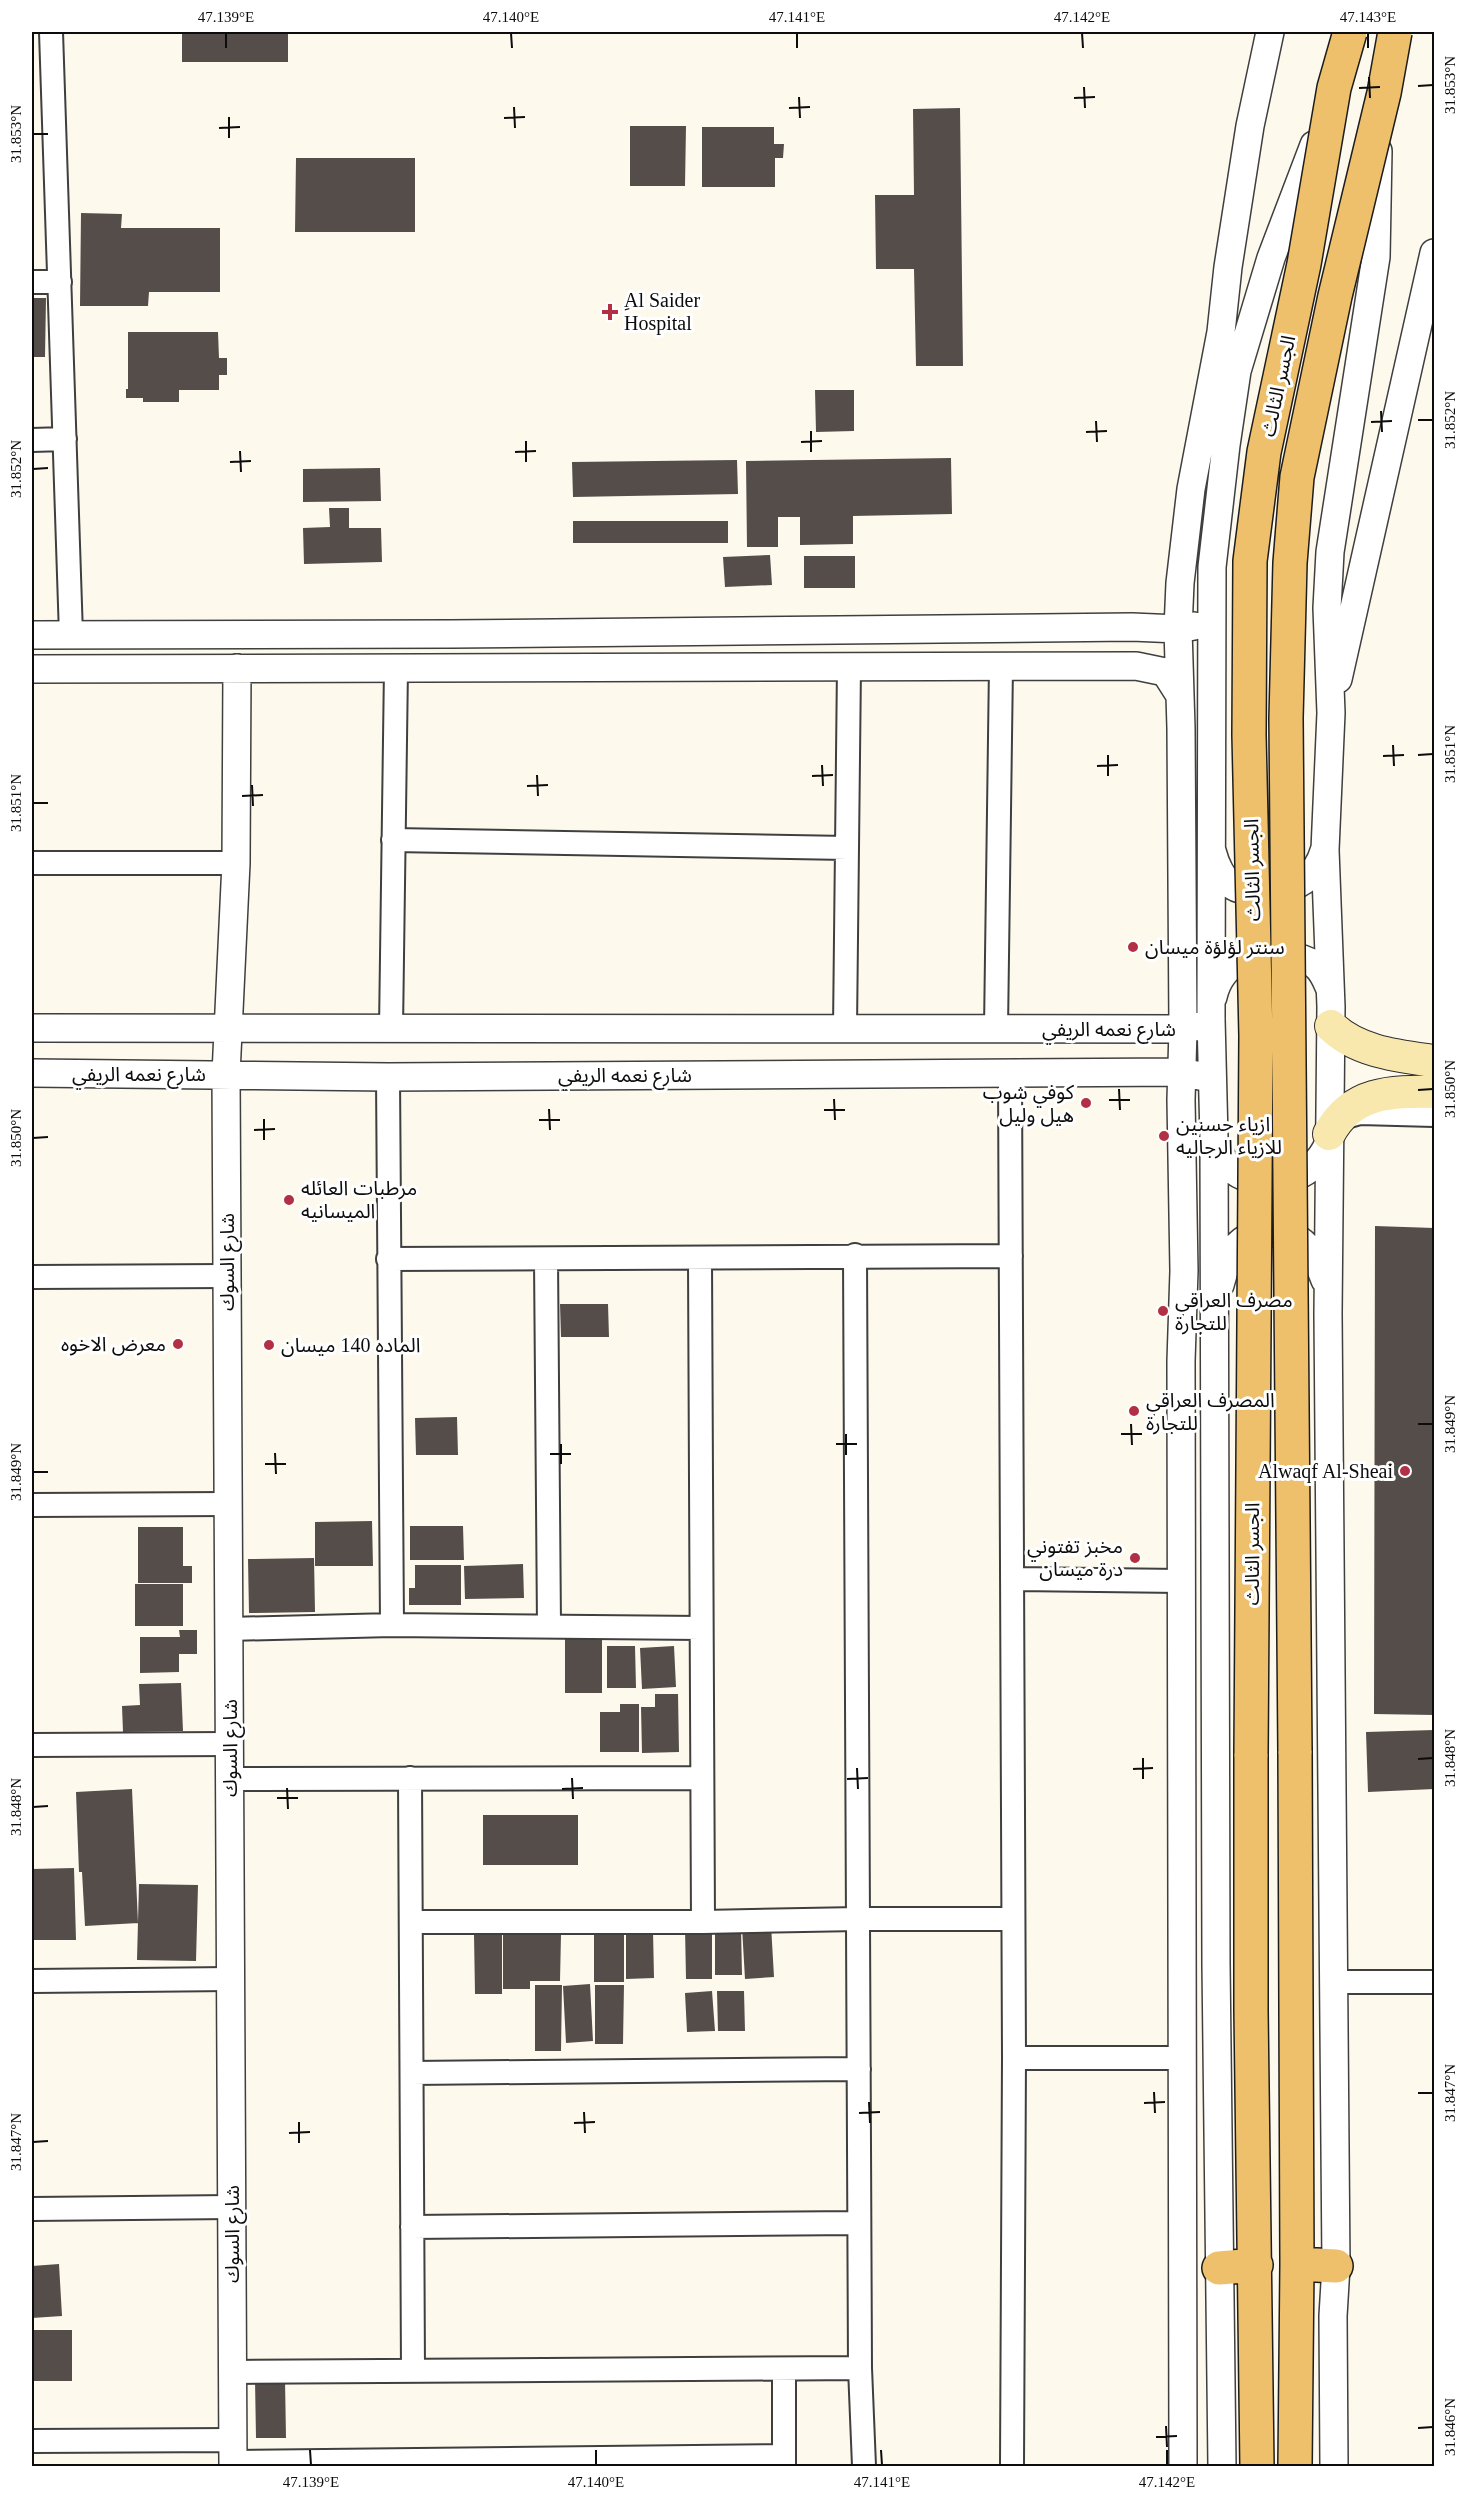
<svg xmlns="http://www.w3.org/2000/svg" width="1466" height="2498" font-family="'Times New Roman','Noto Sans Arabic',serif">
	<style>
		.building { fill: #544d4a }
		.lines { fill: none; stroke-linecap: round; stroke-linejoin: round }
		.minor-casing { stroke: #3f3f3f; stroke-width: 26 }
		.tertiary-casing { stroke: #3f3f3f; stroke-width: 30 }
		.secondary-casing { stroke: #2e2e2e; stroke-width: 34 }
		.primary-casing { stroke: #1d1d1d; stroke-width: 36 }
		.minor { stroke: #fff; stroke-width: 22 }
		.tertiary { stroke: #fff; stroke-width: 27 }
		.secondary { stroke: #f9e8ad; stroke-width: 32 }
		.primary { stroke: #eec06c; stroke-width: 33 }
		.primary-bridge-casing { stroke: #1d1d1d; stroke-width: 36; stroke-linecap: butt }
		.primary-bridge { stroke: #eec06c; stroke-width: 33 }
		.ticks { fill: none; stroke: #0c0c0c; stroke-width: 2 }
		.poi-dot { fill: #b22f44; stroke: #fff; stroke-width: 2 }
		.labels { text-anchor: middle; stroke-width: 6; stroke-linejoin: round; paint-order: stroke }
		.poi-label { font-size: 20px; fill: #0c0c0c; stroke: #fff; text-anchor: start }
		.street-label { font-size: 20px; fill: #0c0c0c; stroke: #fff }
		.neatline { fill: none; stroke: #0c0c0c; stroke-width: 2 }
		.ticks-label { font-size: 15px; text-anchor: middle; fill: #0c0c0c }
	</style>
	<rect width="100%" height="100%" fill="#fef9ed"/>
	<!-- building -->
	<path class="building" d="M182,32H288V62H182Z
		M960,108L963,366H916L914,269H876L875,195H914L913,109Z
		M630,126H686L685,186H630Z
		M702,127H774V144H784L783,158H775V187H702Z
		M296,158H415V232H295Z
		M81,213L122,214L121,228H220V292H149L148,306H80Z
		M32,298H46L45,357H32Z
		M128,332H218L219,358H227V375H219V390H179V402H143V398H126V389H128Z
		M815,390H854V431L816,432Z
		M951,458L952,514L853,516V544L800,545V517H778V547H747L746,461Z
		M737,460L738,494L573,497L572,462Z
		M380,468L381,501L303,502V469Z
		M329,508H349V528H381L382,562L304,564L303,528L330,527Z
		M573,521H728V543H573Z
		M770,555L772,585L725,587L723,557Z
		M804,556H855V588H804Z
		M1375,1226L1434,1228V1715L1374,1714Z
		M560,1304H608L609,1337H561Z
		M457,1417L458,1455H416L415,1418Z
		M372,1521L373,1566H315V1522Z
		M410,1526H463L464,1560H410Z
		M138,1527H183V1566H192V1583H138Z
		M314,1558L315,1612L249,1613L248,1559Z
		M523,1564L524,1598L465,1599L464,1566Z
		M415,1565H461V1605H409V1588H415Z
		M135,1584H183V1626H135Z
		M179,1630H197V1654H179V1672L140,1673V1637H180Z
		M565,1638H602V1693H565Z
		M607,1646H635L636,1688H607Z
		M674,1646L676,1687L642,1689L640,1648Z
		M181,1683L183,1731L123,1732L122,1706L140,1705L139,1684Z
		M655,1694H678L679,1752L642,1753L641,1707H655Z
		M620,1704H639V1752H600V1712H620Z
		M1434,1730V1789L1368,1792L1366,1732Z
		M132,1789L138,1923L85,1926L82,1872H79L76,1792Z
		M483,1815H578V1865H483Z
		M74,1868L76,1940H32V1869Z
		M139,1884L198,1885L196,1961L137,1960Z
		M771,1925L774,1977L745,1979L742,1927Z
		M741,1927L742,1975H715V1928Z
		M685,1928H712V1979H686Z
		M626,1931H653L654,1978L626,1979Z
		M502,1934V1994H475L474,1935Z
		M503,1934H561L560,1981H530V1989H503Z
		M594,1934H624V1982H594Z
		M590,1984L593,2041L566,2043L563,1986Z
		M535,1985H562L561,2051H535Z
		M595,1985H624L623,2044H595Z
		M712,1991L715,2031L687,2032L685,1993Z
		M717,1991H744L745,2031H718Z
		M59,2264L62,2316L32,2318V2266Z
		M32,2330H72V2381H32Z
		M255,2380H285L286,2438H256Z"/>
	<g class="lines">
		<defs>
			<path id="minor" d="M51,32L71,635
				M32,282H60
				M32,440L65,439
				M393,840L847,848
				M32,863H236
				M391,1029L396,668
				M845,1029L849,666
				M996,1029L1001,666
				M1010,1073L1014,2058L1012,2466
				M388,1077L392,1625
				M1346,1117L1360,1113L1434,1115
				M855,1255L860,2368L864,2466
				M388,1259L1011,1256
				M546,1259L549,1626
				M700,1259L703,1922
				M32,1277L227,1276
				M32,1505L229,1504
				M1012,1579L1181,1581
				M229,1629L392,1625L701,1628
				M32,1745L230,1744
				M410,1778L413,2371
				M230,1779L702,1778
				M411,1922H703L858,1919H1013
				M32,1981L231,1979
				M1333,1982H1434
				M1014,2058H1182
				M412,2073L859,2069
				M32,2209L232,2207
				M412,2227L859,2223
				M784,2370V2466
				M233,2372L860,2368
				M32,2441L233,2440
				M233,2462L784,2456"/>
			<path id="tertiary" d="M32,635L451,634L1132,627L1178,629L1194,626
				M32,669L1136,666L1165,672L1179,694
				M1338,679L1434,253
				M1212,851C1215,863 1222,880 1233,886C1239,890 1249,891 1256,891C1287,893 1315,883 1324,851
				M1213,997C1221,959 1260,945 1294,956C1300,958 1310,961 1315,965C1323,971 1326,980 1330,989
				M32,1028L1183,1029L1200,1026
				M32,1073L388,1077L1182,1072L1200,1076
				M1214,1140C1217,1148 1221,1158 1227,1165C1258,1196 1314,1183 1329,1142
				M1220,1285C1224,1271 1228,1253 1240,1243C1247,1236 1261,1233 1270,1233C1302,1231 1315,1253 1325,1280
				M233,2466L226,1074L236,863L237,668
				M1183,2466L1181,1361L1184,1271L1181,1100L1183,1029L1181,728L1178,629L1180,583L1191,489L1221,332L1228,267L1250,126L1270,32
				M1222,2466L1216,1964L1214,1138L1211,1019L1212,567L1226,445L1237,371L1271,258L1314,145
				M1334,2466L1333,2316L1336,2266L1328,1314L1331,1007L1325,850L1331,713L1327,608L1330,552L1376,257L1378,151"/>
			<path id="secondary" d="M1331,1026C1357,1052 1399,1056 1434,1061
				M1329,1134C1351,1092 1391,1091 1434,1092"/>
			<path id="primary" d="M1295,1751L1297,2264L1295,2466
				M1251,1754V2010L1257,2466
				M1297,2264L1336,2266
				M1219,2268L1256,2265"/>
		</defs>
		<!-- minor casing -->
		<use href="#minor" class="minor-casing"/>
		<!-- tertiary casing -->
		<use href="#tertiary" class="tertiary-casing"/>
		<!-- secondary casing -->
		<use href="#secondary" class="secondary-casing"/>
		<!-- primary casing -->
		<use href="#primary" class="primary-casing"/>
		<!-- minor -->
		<use href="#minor" class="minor"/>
		<!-- tertiary -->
		<use href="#tertiary" class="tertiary"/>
		<!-- secondary -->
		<use href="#secondary" class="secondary"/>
		<!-- primary -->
		<use href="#primary" class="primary"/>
		<defs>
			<path id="primary-bridge" d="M1295,1751L1286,718L1290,563L1297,477L1335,296L1384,93L1395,32
				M1251,1754L1256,1036L1249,735L1250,561L1264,452L1304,264L1334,88L1350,32"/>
		</defs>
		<!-- primary-bridge casing -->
		<use href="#primary-bridge" class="primary-bridge-casing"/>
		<!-- primary-bridge -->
		<use href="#primary-bridge" class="primary-bridge"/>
	</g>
	<!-- ticks -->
	<path class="ticks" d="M226,33V48M511,33L512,48M797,33V48M1082,33L1083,48M1368,33V48M1369,77L1370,98M1418,86L1433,85M1084,87L1085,108M1359,88L1380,87M799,97L800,118M1074,98L1095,97M514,107L515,128M789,108L810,107M229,117V138M504,118L525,117M219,128L240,127M33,134H48M1381,411L1382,432M1418,420H1433M1096,421L1097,442M1371,422L1392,421M811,431V452M1086,432L1107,431M526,441V462M801,442L822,441M240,451L241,472M515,452L536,451M230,462L251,461M33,469L48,468M1393,745L1394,766M1108,755V776M1418,755L1433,754M1383,756L1404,755M822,765L823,786M1097,766L1118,765M537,775L538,796M812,776L833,775M252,785L253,806M527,786L548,785M242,796L263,795M33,803H48M1119,1089L1120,1110M1418,1090L1433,1089M834,1099L835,1120M1109,1100H1130M549,1109L550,1130M824,1110H845M264,1119V1140M539,1120H560M254,1130L275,1129M33,1138L48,1137M1131,1424L1132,1445M1418,1424H1433M846,1434V1455M1121,1434H1142M561,1444V1464M836,1444H857M275,1453L276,1474M550,1454H571M265,1464H286M33,1472H48M1143,1758V1779M1418,1759L1433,1758M857,1768L858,1789M1133,1769L1153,1768M572,1778L573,1799M847,1779L868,1778M287,1788L288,1809M562,1789L583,1788M277,1798H298M33,1807L48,1806M1154,2092L1155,2113M1418,2093H1433M869,2102L870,2123M1144,2103L1165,2102M584,2112L585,2133M859,2113L880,2112M299,2122V2143M574,2123L595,2122M289,2133L310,2132M33,2142L48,2141M1166,2426L1167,2447M1418,2428L1433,2427M1156,2437L1177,2436M310,2450L311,2465M596,2450V2465M881,2450L882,2465M1167,2450V2465"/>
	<!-- markers -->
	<g class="poi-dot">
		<path d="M607 303h6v6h6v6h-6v6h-6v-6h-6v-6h6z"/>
		<circle cx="1133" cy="947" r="6"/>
		<circle cx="1086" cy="1103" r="6"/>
		<circle cx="1164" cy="1136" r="6"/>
		<circle cx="289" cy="1200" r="6"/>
		<circle cx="1163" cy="1311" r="6"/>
		<circle cx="178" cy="1344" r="6"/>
		<circle cx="269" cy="1345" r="6"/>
		<circle cx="1134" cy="1411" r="6"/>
		<circle cx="1405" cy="1471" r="6"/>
		<circle cx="1135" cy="1558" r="6"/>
	</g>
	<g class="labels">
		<!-- poi labels -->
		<g class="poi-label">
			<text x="624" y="307">ِAl Saider<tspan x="624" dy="23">Hospital</tspan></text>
			<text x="1145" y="954">سنتر لؤلؤة ميسان</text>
			<text x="1074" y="1099" text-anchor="end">كوفي شوب<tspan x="1074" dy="23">هيل وليل</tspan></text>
			<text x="1176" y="1131">ازياء حسنين<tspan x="1176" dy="23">للازياء الرجاليه</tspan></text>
			<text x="301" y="1195">مرطبات العائله<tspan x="301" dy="23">الميسانيه</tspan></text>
			<text x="1175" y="1307">مصرف العراقي<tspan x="1175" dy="23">للتجارة</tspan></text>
			<text x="166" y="1351" text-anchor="end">معرض الاخوه</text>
			<text x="281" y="1352">الماده 140 ميسان</text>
			<text x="1146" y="1407">المصرف العراقي<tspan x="1146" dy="23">للتجارة</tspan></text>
			<text x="1393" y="1478" text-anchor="end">Alwaqf Al-Sheai</text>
			<text x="1123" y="1553" text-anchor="end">مخبز تفتوني<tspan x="1123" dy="23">درة ميسان</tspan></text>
		</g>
		<!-- street labels -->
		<g class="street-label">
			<text transform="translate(1278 386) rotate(-78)" y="7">الجسر الثالث</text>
			<text transform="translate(1252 870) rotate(-91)" y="7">الجسر الثالث</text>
			<text x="1109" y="1036">شارع نعمه الريفي</text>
			<text x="139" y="1081">شارع نعمه الريفي</text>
			<text x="625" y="1082">شارع نعمه الريفي</text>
			<text transform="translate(227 1262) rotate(-90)" y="7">شارع السوك</text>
			<text transform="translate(1252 1554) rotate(-90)" y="7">الجسر الثالث</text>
			<text transform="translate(230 1748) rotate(-90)" y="7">شارع السوك</text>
			<text transform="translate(232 2234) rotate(-90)" y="7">شارع السوك</text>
		</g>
	</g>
	<!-- border -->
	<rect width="1466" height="2498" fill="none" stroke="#ffffff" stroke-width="66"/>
	<rect x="33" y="33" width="1400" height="2432" class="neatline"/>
	<g class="ticks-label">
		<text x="226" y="22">47.139°E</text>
		<text x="511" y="22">47.140°E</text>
		<text x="797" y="22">47.141°E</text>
		<text x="1082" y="22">47.142°E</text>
		<text x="1368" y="22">47.143°E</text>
		<text transform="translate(1450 85) rotate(-90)" y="5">31.853°N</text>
		<text transform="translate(16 134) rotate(-90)" y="5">31.853°N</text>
		<text transform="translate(1450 420) rotate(-90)" y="5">31.852°N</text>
		<text transform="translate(16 469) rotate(-90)" y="5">31.852°N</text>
		<text transform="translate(1450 754) rotate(-90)" y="5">31.851°N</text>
		<text transform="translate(16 803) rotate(-90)" y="5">31.851°N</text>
		<text transform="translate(1450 1089) rotate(-90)" y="5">31.850°N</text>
		<text transform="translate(16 1138) rotate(-90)" y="5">31.850°N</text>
		<text transform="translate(1450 1424) rotate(-90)" y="5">31.849°N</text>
		<text transform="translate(16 1472) rotate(-90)" y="5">31.849°N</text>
		<text transform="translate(1450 1758) rotate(-90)" y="5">31.848°N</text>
		<text transform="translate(16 1807) rotate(-90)" y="5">31.848°N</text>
		<text transform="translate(1450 2093) rotate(-90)" y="5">31.847°N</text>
		<text transform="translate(16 2142) rotate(-90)" y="5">31.847°N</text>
		<text transform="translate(1450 2427) rotate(-90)" y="5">31.846°N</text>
		<text x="311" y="2487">47.139°E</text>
		<text x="596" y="2487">47.140°E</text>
		<text x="882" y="2487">47.141°E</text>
		<text x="1167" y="2487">47.142°E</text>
	</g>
</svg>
